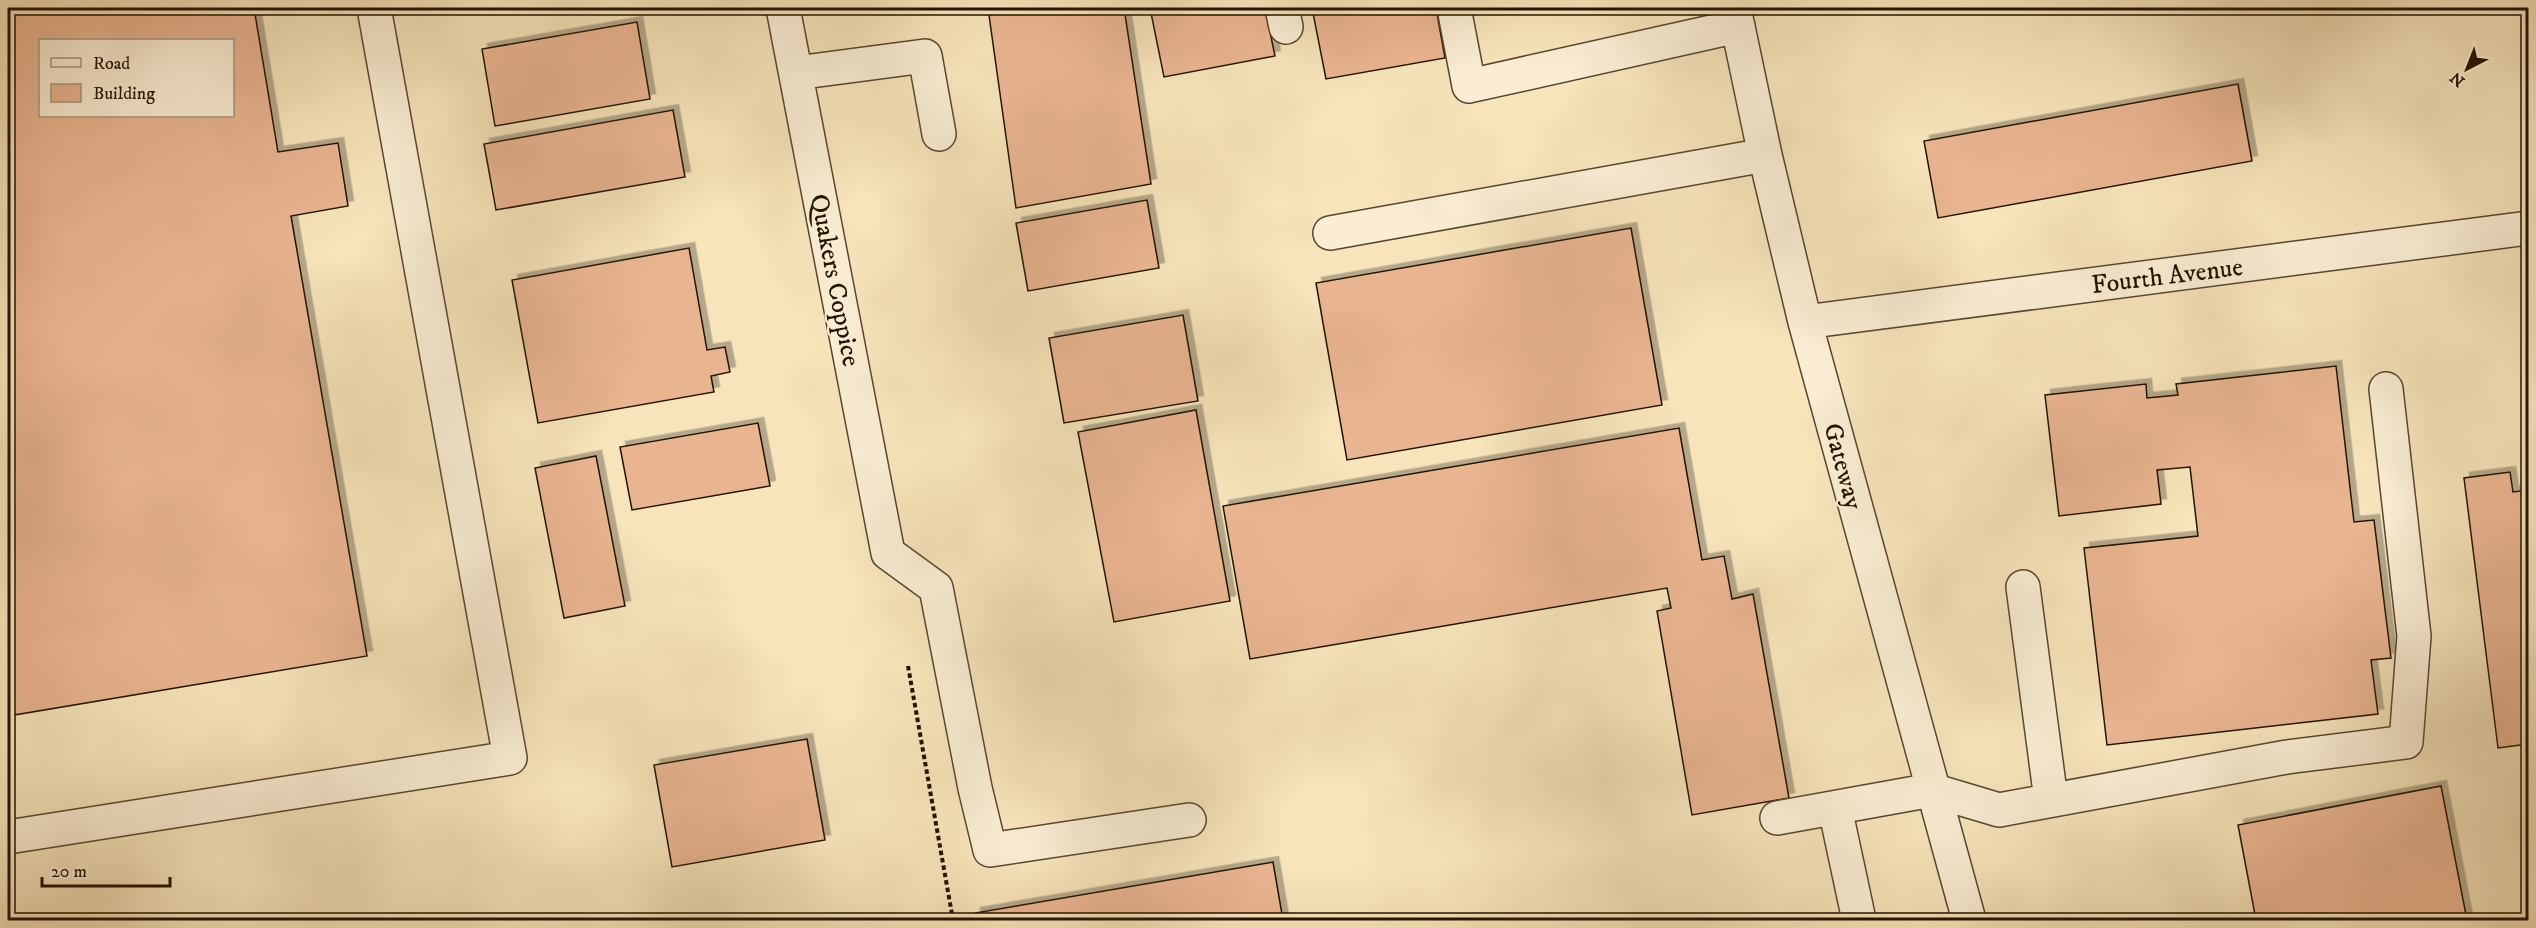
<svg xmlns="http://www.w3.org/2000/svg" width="2536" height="928" font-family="'IM FELL DW Pica',serif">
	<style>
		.building { fill: #e9b591; stroke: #231300; stroke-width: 1.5; fill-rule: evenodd; filter: url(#shadow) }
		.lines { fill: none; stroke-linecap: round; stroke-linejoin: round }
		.minor-casing { stroke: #58472f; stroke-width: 36 }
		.path { stroke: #231300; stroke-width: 4; stroke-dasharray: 4.5 3; stroke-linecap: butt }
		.minor { stroke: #faedd3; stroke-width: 33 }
		.labels { text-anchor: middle; stroke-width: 4.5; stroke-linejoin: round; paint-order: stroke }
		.street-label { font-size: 26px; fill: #231300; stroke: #faedd3 }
	</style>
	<defs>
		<filter id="shadow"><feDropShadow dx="5.5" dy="-5.5" stdDeviation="0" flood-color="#0004"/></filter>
	</defs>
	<rect width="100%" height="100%" fill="#f7e4bb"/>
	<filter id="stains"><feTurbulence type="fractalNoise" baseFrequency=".00333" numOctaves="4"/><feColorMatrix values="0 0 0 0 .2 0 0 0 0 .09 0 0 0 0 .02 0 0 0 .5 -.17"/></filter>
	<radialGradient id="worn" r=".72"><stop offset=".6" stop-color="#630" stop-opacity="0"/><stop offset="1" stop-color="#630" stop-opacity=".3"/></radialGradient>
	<!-- building -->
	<path class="building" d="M8,8H254L278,152L338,143L348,206L291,216L367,656L8,716ZM40,40H232V116H40Z
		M988,8H1124L1151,184L1016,208Z
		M1150,8H1265L1275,56L1164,77Z
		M1312,8H1436L1445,58L1326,79Z
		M637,22L650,99L495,126L482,49Z
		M2238,84L2252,161L1938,218L1924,141Z
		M673,110L685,177L496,210L484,144Z
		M1147,200L1159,268L1028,291L1016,223Z
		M1631,228L1662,405L1347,460L1316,283Z
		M689,248L707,350L725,347L730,372L711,376L714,392L538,423L512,280Z
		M1183,315L1198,401L1064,423L1049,338Z
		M2336,366L2354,522L2374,520L2391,658L2371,660L2378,714L2107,745L2084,548L2198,536L2190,467L2157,470L2161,504L2059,516L2045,395L2146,384L2147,398L2178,395L2176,384Z
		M1196,410L1230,601L1114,622L1078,432Z
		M758,423L770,486L632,510L620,447Z
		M1679,428L1702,560L1724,556L1732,599L1753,594L1789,798L1692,815L1657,611L1671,608L1667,588L1250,659L1223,506Z
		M596,456L625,606L564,618L535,468Z
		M2510,472L2513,492L2528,490V744L2498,748L2464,478Z
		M807,739L825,840L672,867L654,765Z
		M2441,786L2467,920H2256L2238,825Z
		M1273,862L1283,920H976L975,913Z"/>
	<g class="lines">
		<defs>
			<path id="minor" d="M783,8L888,553L936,588L975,788L990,850L1189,820
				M1282,8L1286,27
				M1454,8L1469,86L1738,26
				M1734,8L1765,155L1805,322L1969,920
				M796,73L925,56L939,134
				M1330,233L1765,155
				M1805,322L2528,228
				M2023,587L2051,800
				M1835,808L1859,920
				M1777,818L1932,790L1999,810L2287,757L2406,742L2414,636L2386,389
				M8,837L510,758L374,8"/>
		</defs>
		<!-- minor casing -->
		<use href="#minor" class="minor-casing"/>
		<!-- path -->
		<path class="path" d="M908,666L953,920"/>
		<!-- minor -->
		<use href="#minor" class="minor"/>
	</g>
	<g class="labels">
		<!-- street labels -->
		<g class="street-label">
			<text transform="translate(2167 275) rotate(-7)" y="9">Fourth Avenue</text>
			<text transform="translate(836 280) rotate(79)" y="9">Quakers Coppice</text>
			<text transform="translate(1844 466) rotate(75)" y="9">Gateway</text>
		</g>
	</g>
	<!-- margin -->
	<rect width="2536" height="928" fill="none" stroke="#f7e4bb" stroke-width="30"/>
	<rect x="9" y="9" width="2518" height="910" fill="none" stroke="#231300" stroke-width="3"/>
	<rect x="15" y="15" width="2506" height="898" fill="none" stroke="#231300" stroke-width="1.5"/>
	<!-- legend -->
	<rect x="39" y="39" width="195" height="78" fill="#faedd3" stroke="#a4967f" stroke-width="1.5"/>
	<rect x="51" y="58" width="30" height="9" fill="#faedd3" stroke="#a4967f" stroke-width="1.5"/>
	<text x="93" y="69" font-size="18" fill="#231300">Road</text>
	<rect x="51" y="84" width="30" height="18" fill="#e9b591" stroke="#a4967f" stroke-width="1.5"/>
	<text x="93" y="99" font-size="18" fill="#231300">Building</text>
	<!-- north arrow -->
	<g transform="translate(2467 69) rotate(222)" stroke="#faedd3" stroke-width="4.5" paint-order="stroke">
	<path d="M0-4.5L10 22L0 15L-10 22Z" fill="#231300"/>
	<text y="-9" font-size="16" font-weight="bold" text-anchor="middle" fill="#231300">N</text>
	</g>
	<!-- scale -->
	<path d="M42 877v9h128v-9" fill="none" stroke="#231300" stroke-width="3"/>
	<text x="51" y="877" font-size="18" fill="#231300" stroke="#faedd3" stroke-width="4.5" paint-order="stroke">20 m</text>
	<rect width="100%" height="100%" filter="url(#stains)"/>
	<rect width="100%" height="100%" fill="url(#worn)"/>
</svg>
